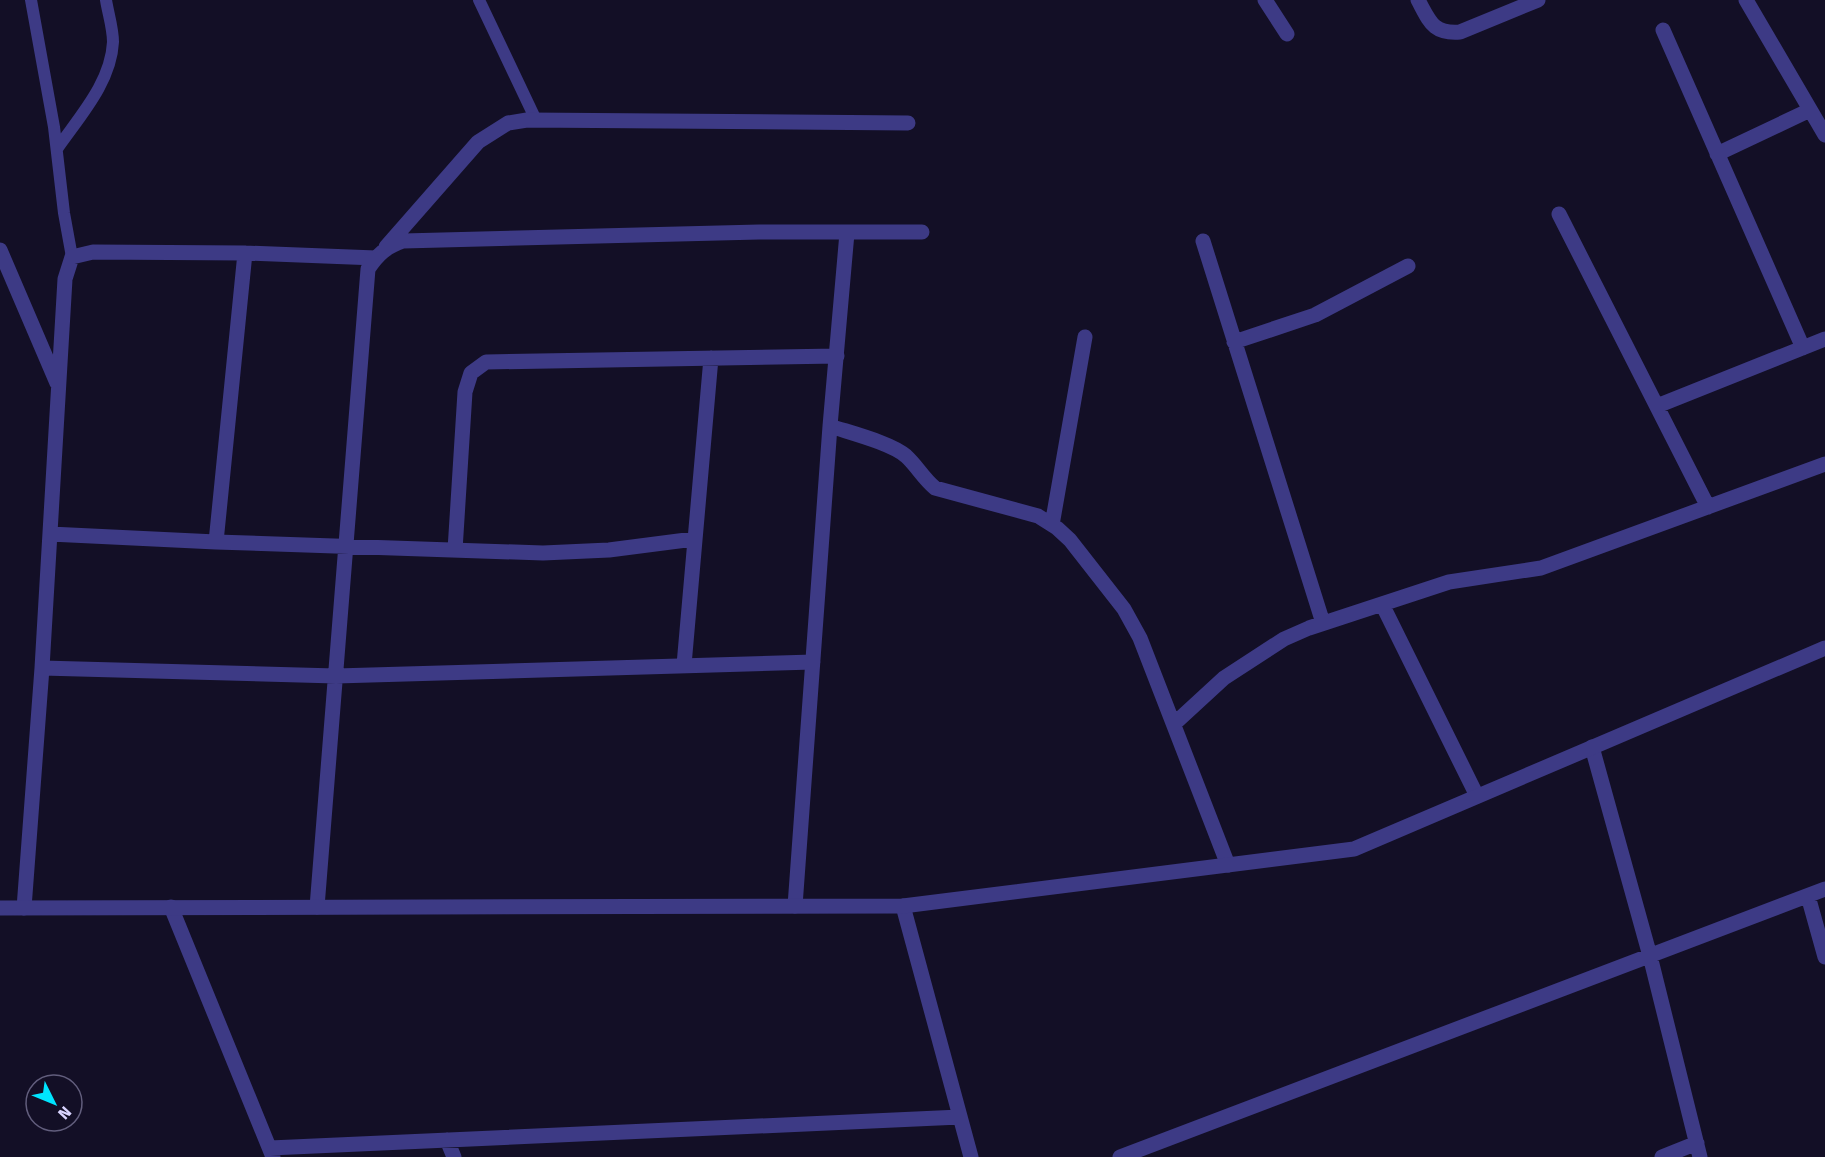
<svg xmlns="http://www.w3.org/2000/svg" width="1825" height="1157" font-family="'Fira Sans',sans-serif">
	<style>
		.lines { fill: none; stroke-linecap: round; stroke-linejoin: round }
		.service { stroke: #3d3a85; stroke-width: 12 }
		.minor { stroke: #3d3a85; stroke-width: 15 }
		.tertiary { stroke: #3d3a85; stroke-width: 15 }
	</style>
	<rect width="100%" height="100%" fill="#130f26"/>
	<g class="lines">
		<!-- service -->
		<path class="service" d="M31,0L54,127L64,213L72,257
			M479,0L536,120
			M57,149C79,117 111,83 113,42C113,28 108,13 106,0"/>
		<!-- minor -->
		<path class="minor" d="M1265,0L1287,34
			M1418,0C1430,22 1433,34 1460,32L1538,0
			M1746,0L1825,135
			M1663,30L1803,348
			M1717,154L1810,110
			M1559,214L1708,507
			M1203,241L1323,623
			M386,247L478,142L508,123L527,120L908,123
			M0,250L57,383
			M1234,342L1315,315L1408,266
			M1657,406L1825,339
			M830,426C851,433 891,443 906,456C917,466 923,478 935,488L1038,516L1057,528L1070,540L1124,609L1140,638L1228,865
			M1052,525L1085,337
			M50,534L216,542L543,553L609,550L694,539
			M216,542L245,253
			M455,550L465,392L471,373L486,362L837,356
			M1382,604L1477,796
			M684,665L711,358
			M42,668L336,676L813,662
			M1174,724L1224,678L1284,639L1309,628L1449,582L1541,568L1825,464
			M1592,747L1650,956L1700,1157
			M1808,896L1825,957
			M795,906L830,426L847,233
			M903,906L971,1157
			M171,907L273,1157
			M317,907L368,269C378,254 386,247 403,241L759,232H922
			M24,908L42,668L65,279L72,257L93,252L245,253L376,258
			M447,1140L454,1157
			M270,1148L960,1117
			M1120,1157L1825,889
			M1662,1157L1697,1143"/>
		<!-- tertiary -->
		<path class="tertiary" d="M0,908L903,906L1354,849L1825,648"/>
	</g>
	<!-- north arrow -->
	<g transform="translate(54 1103) rotate(133)"><circle r="28" fill="#130f26" stroke="#625e7d" stroke-width="1.5"/>
	<path d="M0-4.5L10 22L0 15L-10 22Z" fill="#00e5ff"/>
	<text y="-9" font-size="16" font-weight="bold" text-anchor="middle" fill="#d9d4ff">N</text>
	</g>
</svg>
